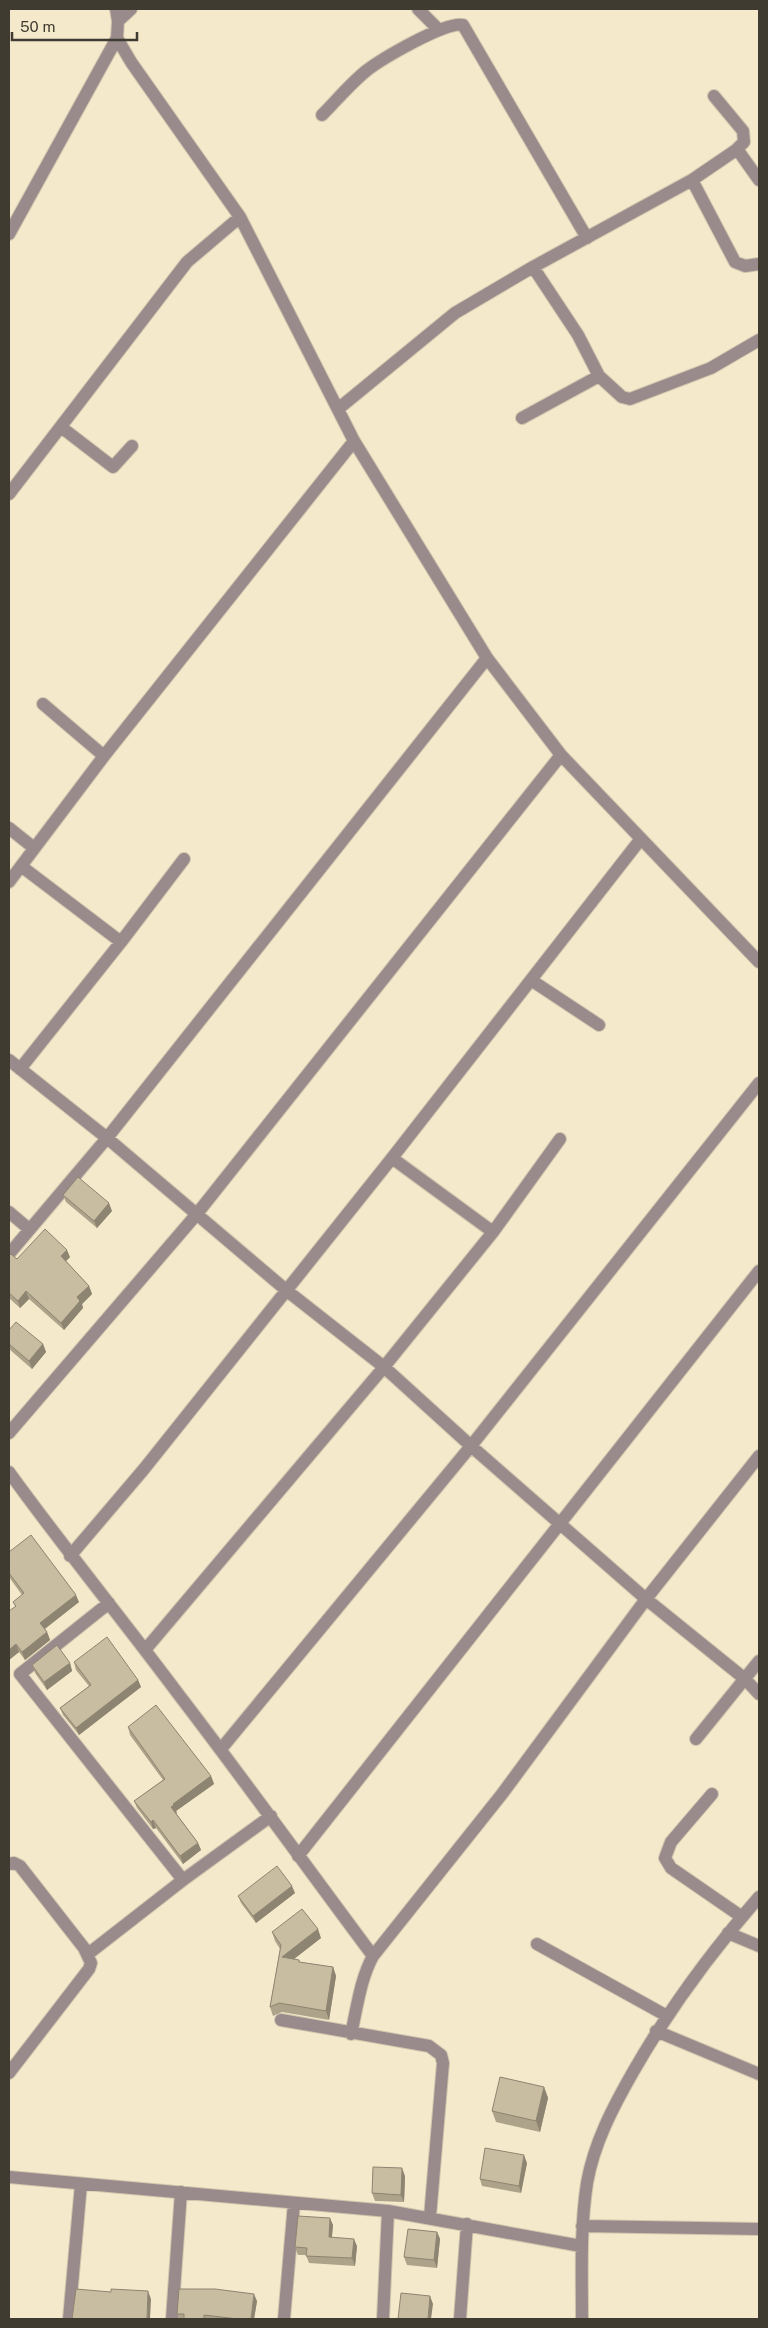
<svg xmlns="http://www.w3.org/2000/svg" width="768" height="2328" font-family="'Public Sans',sans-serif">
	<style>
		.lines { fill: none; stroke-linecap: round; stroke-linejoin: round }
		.minor-casing { stroke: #d1c6ad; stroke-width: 14 }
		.minor { stroke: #998a8c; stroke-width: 12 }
		.wall { fill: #ada38a }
		.shaded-wall { fill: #8d8471 }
		.building { fill: #c9bda1; stroke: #8d8471 }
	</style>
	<rect width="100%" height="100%" fill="#f5e9cc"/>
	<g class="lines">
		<defs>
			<path id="minor" d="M418,9L438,29
				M118,21L131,9
				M117,38L131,62L240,217L354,441L487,658L561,755L759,962
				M322,115C336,101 350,84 366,71C380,60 447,20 463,25L587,238
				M737,149L759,180
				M692,180L735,262L745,266L759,264
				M9,234L117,38L118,21L116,9
				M599,376L622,397L630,399L711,368L759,340
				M338,409L455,313L533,267L692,180L736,150L744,142L743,131L714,96
				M522,418L599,376L578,335L533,267
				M61,427L113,467L132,446
				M9,494L187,262L240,217
				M43,704L104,756
				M9,828L34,848
				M21,866L121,942L184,859
				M9,882L104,756L354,441
				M531,980L599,1025
				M9,1060L107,1138L286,1290L384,1367L471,1446L646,1599L745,1679L759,1694
				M20,1069L121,942
				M392,1158L493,1232
				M9,1212L29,1229
				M9,1254L107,1138L487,658
				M9,1433L196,1215L561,755
				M9,1472C64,1548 123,1620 179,1695C245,1781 308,1869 373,1956
				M70,1556L144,1469L392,1158L640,840
				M109,1603L20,1674L183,1880L271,1816
				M145,1650L384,1367L493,1232L560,1139
				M696,1739L759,1661
				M221,1749L471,1446L759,1083
				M712,1794L671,1842L665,1858L671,1868L742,1917
				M298,1856L759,1271
				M9,1864L14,1863L20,1866L84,1948L91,1963L89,1969L9,2073
				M728,1933L759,1946
				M537,1944L667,2016
				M88,1954L183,1880
				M281,2020L429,2046L441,2055L443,2063L430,2217
				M656,2031L759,2074
				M351,2034C357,2008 360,1980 373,1956L502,1794L646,1599L759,1456
				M9,2177L388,2211L581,2246
				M582,2226L759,2229
				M69,2319L81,2184
				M172,2319L181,2192
				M284,2319L294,2203
				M383,2319L388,2211
				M460,2319L467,2224
				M582,2319C582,2274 580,2228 587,2183C594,2143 613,2107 633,2072C669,2009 712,1951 759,1897"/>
		</defs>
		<!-- minor casing -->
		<use href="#minor" class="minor-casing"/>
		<!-- minor -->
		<use href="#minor" class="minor"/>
	</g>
	<!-- wall -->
	<path class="wall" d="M63,1195L112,1211L97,1228L66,1202Z
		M9,1256L17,1259L70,1257L66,1261L89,1286L92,1294L82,1304L83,1308L64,1330L29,1299L20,1308L9,1298Z
		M9,1330L43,1344L46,1352L32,1369L9,1349Z
		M9,1552L79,1602L45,1629L47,1632L50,1640L25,1660L19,1652L9,1660L15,1606L13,1602L22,1595L9,1577Z
		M74,1662L138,1680L141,1687L79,1735L63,1715L60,1708L89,1686L76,1670Z
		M70,1663L72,1671L47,1690L35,1673L32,1665Z
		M128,1727L211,1776L214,1784L176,1811L177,1813H176L198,1843L201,1850L183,1864L156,1828L153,1829L137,1808L134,1801L163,1780L130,1735Z
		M295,1893L256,1923L241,1903L238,1896Z
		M272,1932L321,1938L294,1959L299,1960L300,1962L333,1967L336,1976L329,2020L282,2012L273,2016L270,2007L280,1949L275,1941Z
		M544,2087L548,2098L540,2132L496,2122L492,2111Z
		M527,2163L521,2193L482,2186L480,2179Z
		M405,2176L404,2202L375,2201L372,2193Z
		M333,2225L332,2237L357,2246L355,2266L309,2263L306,2255H298L295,2247Z
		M437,2232L440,2239L437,2268L407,2265L404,2257Z
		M257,2301L254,2319H179L177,2314Z"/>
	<!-- shaded-wall -->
	<path class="shaded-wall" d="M109,1203L112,1211L97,1228L94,1221Z
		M67,1250L70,1257L64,1263L61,1256Z
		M89,1286L92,1294L82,1304L83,1308L64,1330L61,1323L77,1297Z
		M26,1291L29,1299L20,1308L18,1301Z
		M43,1344L46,1352L32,1369L29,1361Z
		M76,1595L79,1602L43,1630L40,1623Z
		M47,1632L50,1640L25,1660L22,1652Z
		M16,1644L19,1652L9,1660V1650Z
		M70,1663L72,1671L47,1690L44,1682Z
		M138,1680L141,1687L79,1735L76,1728Z
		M211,1776L214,1784L176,1811L177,1813L174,1815L171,1807L173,1804Z
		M153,1820L156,1828L153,1829L151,1822Z
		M198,1843L201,1850L183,1864L180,1856Z
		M292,1886L295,1893L256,1923L253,1916Z
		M318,1929L321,1938L285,1966L282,1957Z
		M333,1967L336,1976L329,2020L326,2011Z
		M544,2087L548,2098L540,2132L536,2121Z
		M524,2155L527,2163L521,2193L519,2186Z
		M402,2168L405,2176L404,2202L401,2195Z
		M330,2218L333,2225L331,2244L329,2237Z
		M437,2232L440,2239L437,2268L434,2260Z
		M354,2239L357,2246L355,2266L352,2258Z
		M148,2291L151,2299L150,2319H147Z
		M254,2294L257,2301L254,2319H251Z
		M430,2296L433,2304L431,2319H428Z"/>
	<!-- building -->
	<path class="building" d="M78,1177L109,1203L94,1221L63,1195Z
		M45,1229L67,1250L61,1256L89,1286L77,1297L80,1301L61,1323L26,1291L18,1301L9,1293V1256L11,1254L17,1259Z
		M16,1322L43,1344L29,1361L9,1344V1330Z
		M31,1535L76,1595L40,1623L47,1632L22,1652L16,1644L9,1650V1611L16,1606L13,1602L24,1593L9,1573V1552Z
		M107,1637L138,1680L76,1728L60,1708L91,1685L74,1662Z
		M57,1645L70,1663L44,1682L32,1665Z
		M156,1705L211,1776L173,1804L174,1805L171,1807L198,1843L180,1856L153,1820L151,1822L134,1801L165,1779L128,1727Z
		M277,1866L292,1886L253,1916L238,1896Z
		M302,1909L318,1929L282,1957L299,1960V1962L333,1967L326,2011L279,2003L270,2007L281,1945L272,1932Z
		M500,2077L544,2087L536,2121L492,2111Z
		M485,2148L524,2155L519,2186L480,2179Z
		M373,2167L402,2168L401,2195L372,2193Z
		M298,2216L330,2218L329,2237L354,2239L352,2258L306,2256L307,2248L295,2247Z
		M408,2229L437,2232L434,2260L404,2257Z
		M76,2289L111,2292V2289L148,2291L147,2319H72Z
		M179,2289H215L254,2294L251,2319H238L204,2315V2319H184V2314H177Z
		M401,2293L430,2296L428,2319H398Z"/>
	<!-- border -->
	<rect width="768" height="2328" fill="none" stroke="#403b30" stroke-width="20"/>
	<!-- scale -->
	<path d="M12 32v8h125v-8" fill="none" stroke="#403b30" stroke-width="2.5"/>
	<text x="20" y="32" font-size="15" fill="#403b30" stroke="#f5e9cc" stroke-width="4" paint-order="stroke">50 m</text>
</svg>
